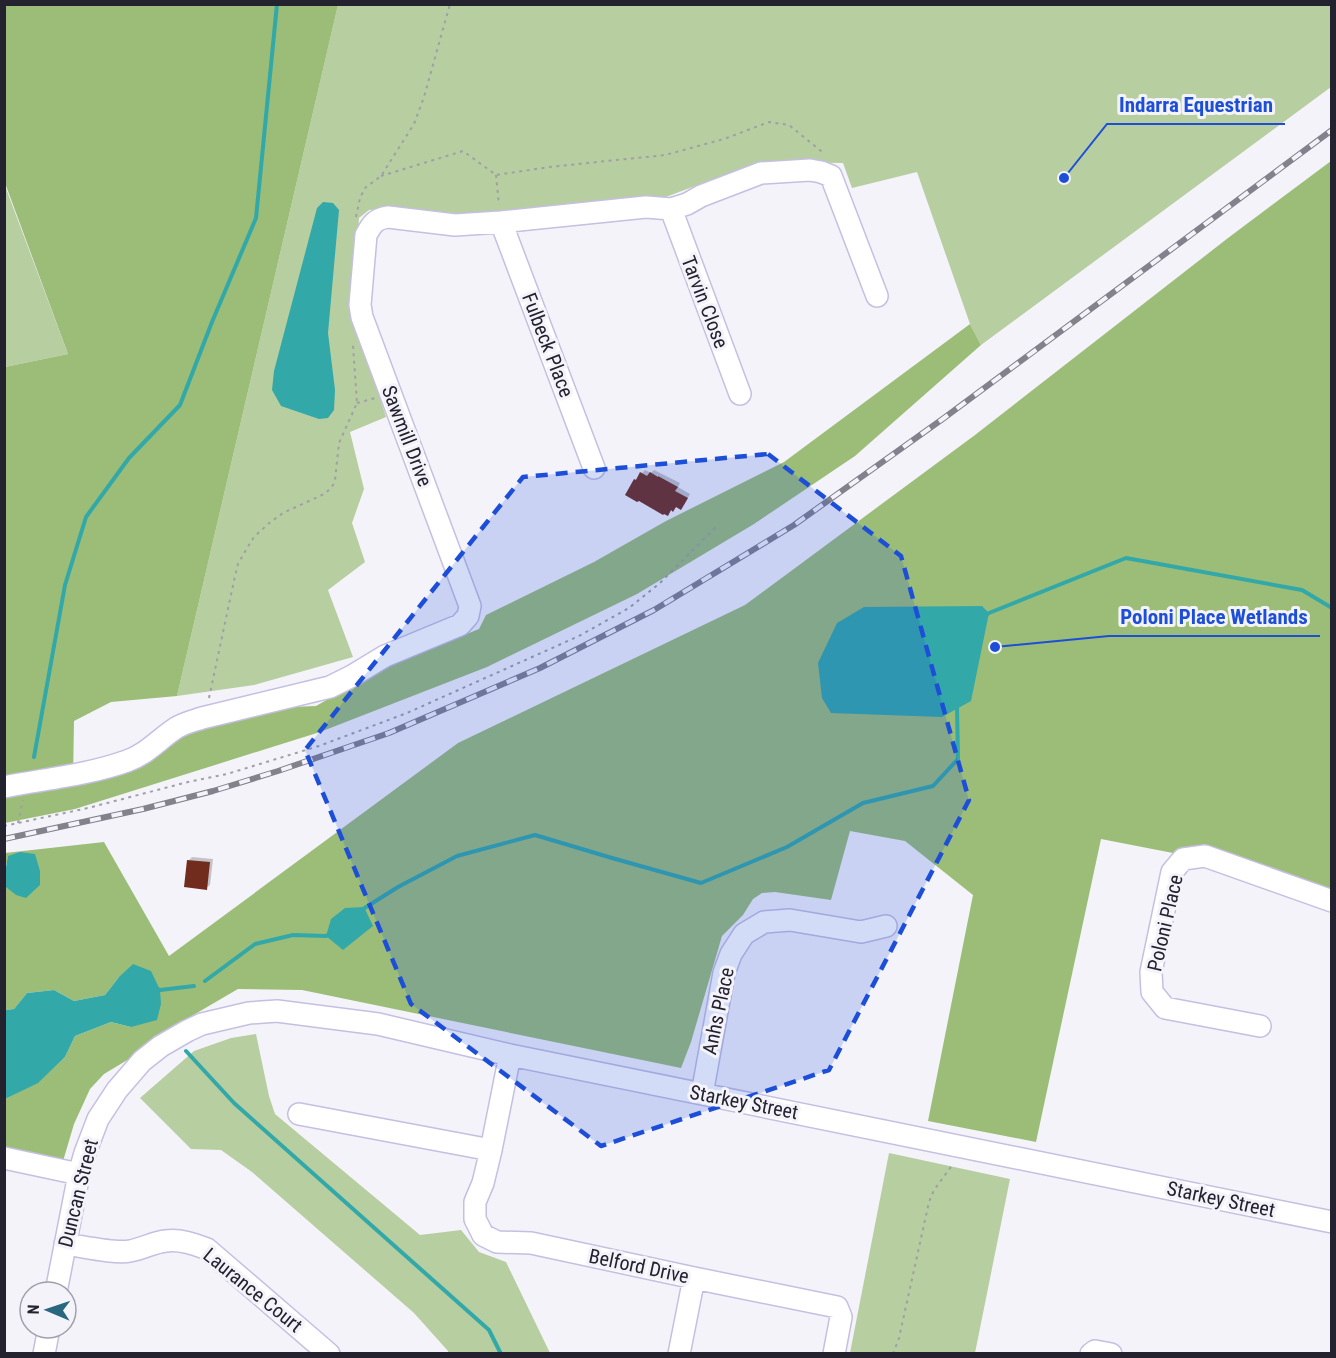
<svg xmlns="http://www.w3.org/2000/svg" width="1336" height="1358" font-family="'Roboto Condensed',sans-serif">
	<style>
		.green { fill: #b7cea0 }
		.forest { fill: #9cbd77 }
		.water { fill: #33a8a8 }
		.shadow { fill: #0003 }
		.lines { fill: none; stroke-linecap: round; stroke-linejoin: round }
		.stream { stroke: #33a8a8; stroke-width: 4 }
		.building { fill: #712c1d }
		.minor-casing { stroke: #c5bfe1; stroke-width: 24 }
		.path { stroke: #a09fa8; stroke-width: 2; stroke-dasharray: 3 4.5; stroke-linecap: butt }
		.minor { stroke: #fff; stroke-width: 21 }
		.rail-casing { stroke: #83818c; stroke-width: 6 }
		.rail { stroke: #f4f3fa; stroke-width: 4; stroke-dasharray: 11; stroke-linecap: butt }
		.marked { fill: #1d4ed8; fill-opacity: 0.2; stroke: #1d4ed8; stroke-width: 4.5; stroke-dasharray: 12 8; stroke-linejoin: round }
		.labels { text-anchor: middle; stroke-width: 6; stroke-linejoin: round; paint-order: stroke }
		.street-label { font-size: 20px; fill: #24222f; stroke: #f4f3fa }
		.leader { fill: none; stroke: #1d4ed8; stroke-width: 2 }
		.callout-dot { fill: #1d4ed8; stroke: #f4f3fa; stroke-width: 2 }
		.callout-label { font-size: 21px; text-anchor: middle; font-weight: bold; fill: #1d4ed8; stroke: #f4f3fa; stroke-width: 6; stroke-linejoin: round; paint-order: stroke }
	</style>
	<rect width="100%" height="100%" fill="#f4f3fa"/>
	<!-- green -->
	<path class="green" d="M338,5H1331V87L981,345L970,324L917,172L852,188L843,163L759,162L663,198L460,218L404,208L369,210L359,218L353,311L386,417L350,432L364,489L352,523L365,562L328,590L353,657L254,685L177,696Z
		M4,183L68,354L5,367H4Z
		M256,1034L269,1096L275,1114L420,1235L461,1230L479,1252L506,1262L550,1353H448V1351L414,1313L252,1172L221,1150L191,1149L140,1098L194,1051L231,1038Z
		M889,1153L1010,1179L975,1353H850Z"/>
	<!-- forest -->
	<path class="forest" d="M5,5H338L177,696L111,702L74,721L73,781L133,768L187,733L291,707L316,706L383,668L479,629L486,615L594,562L666,521L784,462L970,324L981,345L855,456L754,524L637,594L487,667L320,732L75,809L5,823V367L68,354L5,183Z
		M1331,161V893L1204,848L1173,853L1101,839L1036,1142L928,1121L973,895L905,841L850,831L831,900L775,892L762,893L753,899L743,915L722,936L691,1042L681,1068L302,990L238,989L154,1038L129,1059L104,1074L90,1089L74,1124L58,1178L5,1167V1099L38,1082L65,1057L75,1036L111,1022L131,1027L119,977L105,995L74,1001L54,990L27,993L14,1009L5,1010L4,907L8,856L5,873V853L104,842L169,956L458,743L745,605L975,435L1228,238Z"/>
	<!-- water -->
	<path class="water" d="M323,202L333,203L339,210L328,333L335,390L334,410L328,418L319,419L281,406L272,390L274,371L317,208Z
		M982,606L989,613L971,701L942,717L831,713L822,698L818,663L837,623L864,607Z
		M20,852L35,854L40,871V885L26,898L16,895L6,887L5,907V873L8,856Z
		M364,907L373,926L343,950L326,936L331,919L345,908Z
		M133,964L151,971L160,990L161,1004L157,1020L131,1027L111,1022L75,1036L65,1057L38,1083L5,1099V1010L14,1009L27,993L54,990L74,1001L105,995L119,977Z"/>
	<!-- shadow -->
	<path class="shadow" d="M645,470L651,473L654,470L680,483L678,487L690,494L684,505L677,506L667,514L627,494L636,479Z
		M192,857L213,859L210,885L206,888L189,860Z"/>
	<g class="lines">
		<!-- stream -->
		<path class="stream" d="M985,616L989,613L1126,558L1302,590L1332,608
			M34,757L65,585L86,517L129,458L180,405L212,322L256,218L277,4
			M363,909L398,887L457,856L535,835L612,858L701,883L787,847L863,803L933,786L958,759L957,708L955,704
			M205,981L255,944L293,935L326,936L329,935
			M156,988L160,990L194,986
			M186,1051L234,1103L489,1330L501,1354"/>
	</g>
	<!-- building -->
	<path class="building" d="M640,472L647,476L650,472L658,477V476L678,487L675,491L688,498L681,510L676,507L673,512L671,510L668,516L664,514L663,515L639,501L637,502L625,495L634,479L636,480Z
		M187,860L210,862L207,890L184,887Z"/>
	<g class="lines">
		<defs>
			<path id="minor" d="M671,209L740,394
				M501,222L594,468
				M4,787C45,779 88,775 127,761C147,754 159,739 176,728C184,723 193,721 202,718L330,687L352,676L385,656L460,625L468,616L470,606L362,317L360,305L366,235C372,224 375,219 388,217L455,225L501,222L646,207L671,209L687,204L701,196L761,173L810,170L821,172L831,176L877,296
				M1260,1026L1165,1008L1152,992L1151,972L1172,872L1183,859L1205,856L1332,901
				M510,1055L491,1150L483,1183L475,1202V1219L483,1235L497,1242L531,1243L694,1278L837,1307L841,1317L834,1354
				M702,1094L724,973L731,954L744,934L764,922L790,920L861,932L886,926
				M299,1114L491,1150
				M4,1158L79,1174
				M65,1244C81,1246 115,1254 130,1251C142,1249 154,1242 166,1241C180,1239 194,1244 207,1249L329,1354
				M56,1292L79,1174L85,1153L98,1119L117,1090L142,1061L161,1046L187,1031L202,1024L249,1013L277,1011L378,1024L510,1055L1332,1222
				M44,1354L49,1328
				M679,1354L694,1278
				M1091,1354L1095,1351L1111,1354"/>
		</defs>
		<!-- minor casing -->
		<use href="#minor" class="minor-casing"/>
		<!-- path -->
		<path class="path" d="M496,175L499,205
			M381,176L463,151L496,175L549,167L665,155L724,139L769,122L789,125L821,151L822,154
			M356,217L360,198L365,188L381,176L414,124L424,97L450,4
			M357,403L375,398
			M209,698L235,576L238,564L247,548L254,537L268,524L283,513L322,495L329,490L333,485L335,480L339,443L357,403L353,345
			M18,823L23,800
			M4,826L88,808L188,782L227,774L319,746L407,713L579,636L629,608L660,583L718,525
			M67,1326L71,1302
			M893,1354L899,1338L929,1202L934,1190L953,1164"/>
		<!-- minor -->
		<use href="#minor" class="minor"/>
		<defs>
			<path id="rail" d="M4,839L143,809L213,791L278,771L389,733L540,668L654,610L794,525L944,418L1332,130"/>
		</defs>
		<!-- rail casing -->
		<use href="#rail" class="rail-casing"/>
		<!-- rail -->
		<use href="#rail" class="rail"/>
	</g>
	<!-- marked area -->
	<path class="marked" d="M768,454L901,556L969,800L829,1070L601,1146L411,1004L305,750L523,477Z"/>
	<g class="labels">
		<!-- street labels -->
		<g class="street-label">
			<text transform="translate(705 302) rotate(69)" y="7">Tarvin Close</text>
			<text transform="translate(548 345) rotate(69)" y="7">Fulbeck Place</text>
			<text transform="translate(407 436) rotate(69)" y="7">Sawmill Drive</text>
			<text transform="translate(1165 923) rotate(-77)" y="7">Poloni Place</text>
			<text transform="translate(718 1011) rotate(-78)" y="7">Anhs Place</text>
			<text transform="translate(744 1102) rotate(11)" y="7">Starkey Street</text>
			<text transform="translate(78 1193) rotate(-76)" y="7">Duncan Street</text>
			<text transform="translate(1221 1199) rotate(12)" y="7">Starkey Street</text>
			<text transform="translate(639 1266) rotate(12)" y="7">Belford Drive</text>
			<text transform="translate(253 1290) rotate(39)" y="7">Laurance Court</text>
		</g>
	</g>
	<!-- callouts -->
	<path class="leader" d="M1064 178L1107 124H1285M995 647L1109 636H1320"/>
	<g class="callout-dot">
		<circle cx="1064" cy="178" r="6"/>
		<circle cx="995" cy="647" r="6"/>
	</g>
	<g class="callout-label">
		<text x="1196" y="112">Indarra Equestrian</text>
		<text x="1214" y="624">Poloni Place Wetlands</text>
	</g>
	<!-- border -->
	<rect width="1336" height="1358" fill="none" stroke="#24222f" stroke-width="12"/>
	<!-- north arrow -->
	<g transform="translate(48 1310) rotate(272)"><circle r="28" fill="#f4f3fa" stroke="#a19fa9" stroke-width="1.5"/>
	<path d="M0-4.5L10 22L0 15L-10 22Z" fill="#28677d"/>
	<text y="-9" font-size="16" font-weight="bold" text-anchor="middle" fill="#24222f">N</text>
	</g>
</svg>
